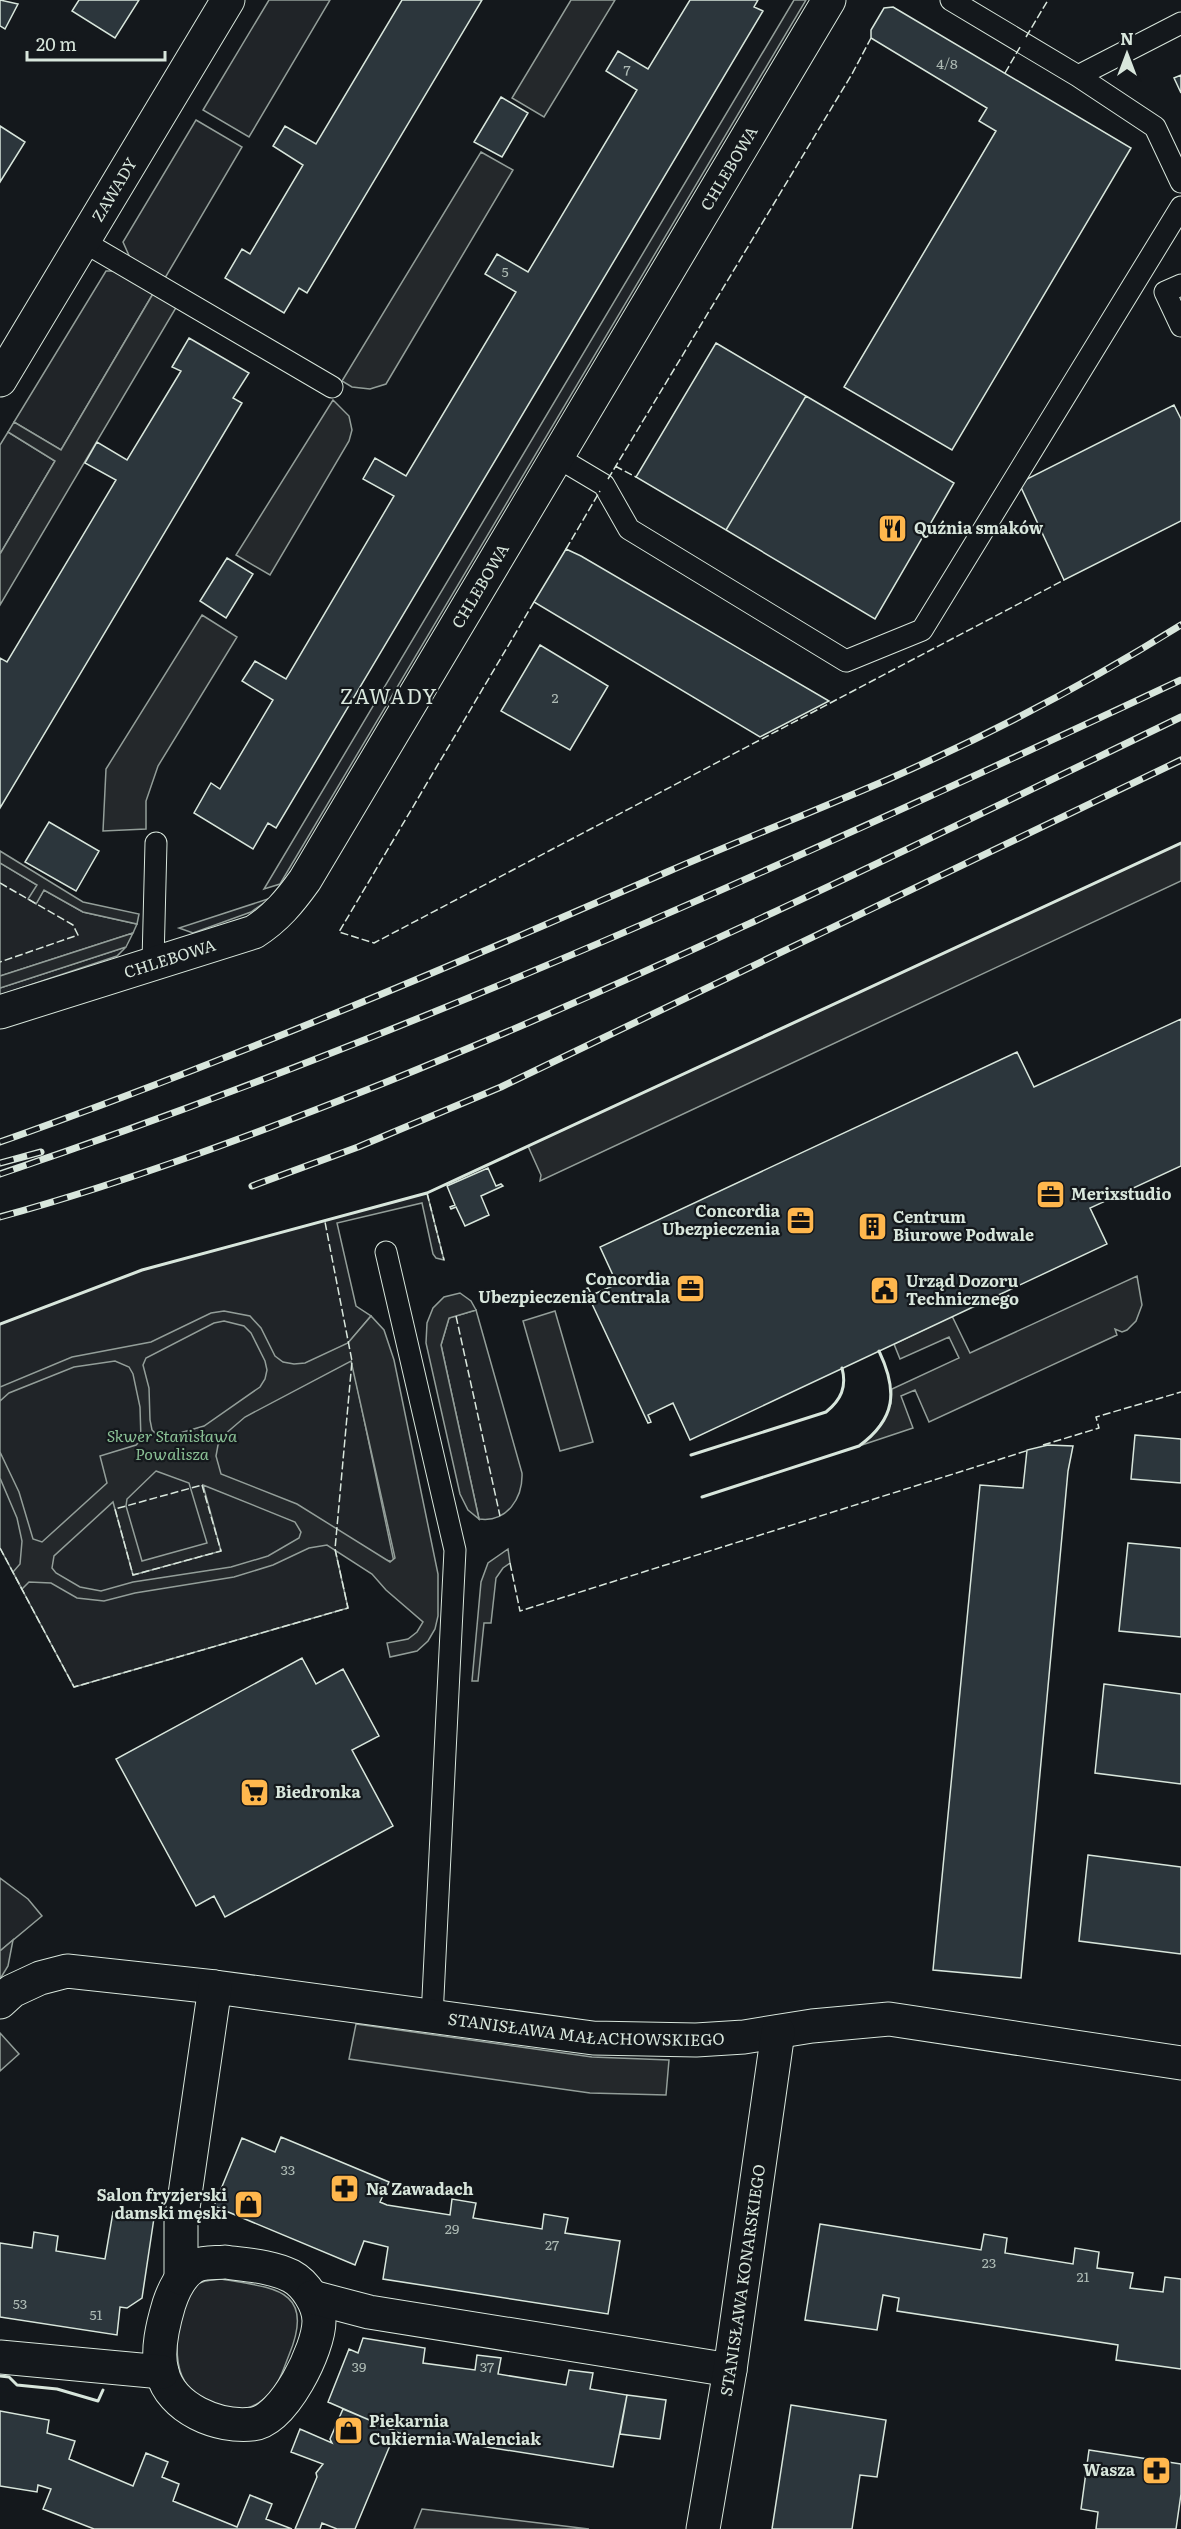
<svg xmlns="http://www.w3.org/2000/svg" width="1181" height="2529" font-family="Literata,serif">
	<style>
		.green { fill: #202428; stroke: #939e99; stroke-width: 1.5 }
		.parking { fill: #24282b; stroke: #939e99; stroke-width: 1.5; fill-rule: evenodd }
		.building { fill: #2c363c; stroke: #d8e6dc; stroke-width: 1.5 }
		.lines { fill: none; stroke-linecap: round; stroke-linejoin: round }
		.lane-casing { stroke: #d8e6dc; stroke-width: 23 }
		.street-casing { stroke: #d8e6dc; stroke-width: 35 }
		.lane { stroke: #14181c; stroke-width: 21 }
		.street { stroke: #14181c; stroke-width: 33 }
		.rail-casing { stroke: #d8e6dc; stroke-width: 7 }
		.rail { stroke: #14181c; stroke-width: 4.5; stroke-dasharray: 14; stroke-linecap: butt }
		.fence { stroke: #d8e6dc; stroke-width: 1.5; stroke-dasharray: 8 3; stroke-linecap: butt }
		.wall { stroke: #d8e6dc; stroke-width: 3 }
		.labels { text-anchor: middle; stroke-width: 4.5; stroke-linejoin: round; paint-order: stroke }
		.number-label { font-size: 14px; fill: #adbab4 }
		.street-label { font-size: 16px; fill: #d8e6dc; stroke: #14181c }
		.poi-label { font-size: 16px; font-weight: bold; fill: #d8e6dc; stroke: #14181c; text-anchor: start }
		.park-label { font-size: 16px; font-style: italic; fill: #8ac095; stroke: #14181c }
		.quarter-label { font-size: 20px; letter-spacing: 1.5px; fill: #d8e6dc; stroke: #14181c }
	</style>
	<rect width="100%" height="100%" fill="#14181c"/>
	<!-- green -->
	<path class="green" d="M269,0H330L249,137L203,110Z
		M794,0H806L280,884L264,889Z
		M196,120L242,147L165,278L131,260L123,242Z
		M106,271H117L154,292L61,450L14,422Z
		M8,432L55,461L0,554V445Z
		M0,863L37,885L36,904L44,890L83,912L137,924L133,933L0,976Z
		M271,898L251,912L193,933L179,928Z
		M126,947L117,956L0,995V988Z
		M427,1193L444,1260L436,1258L433,1254L422,1203L337,1223L356,1306L371,1316L348,1343L394,1562L381,1559L337,1530L335,1549L348,1608L74,1687L0,1548V1324L142,1270Z
		M476,1310L522,1473C523,1498 507,1523 479,1519L441,1345L449,1318Z
		M0,1878L28,1899L42,1916L0,1951Z
		M221,2279C272,2288 317,2288 289,2355C283,2370 278,2388 265,2398C251,2410 241,2411 224,2407C178,2396 173,2364 179,2322C181,2309 183,2294 195,2286C202,2280 212,2280 221,2279Z"/>
	<!-- parking -->
	<path class="parking" d="M571,0H615L544,117L512,98Z
		M481,152L513,170L386,384L370,389L352,387L342,381Z
		M154,292L177,306L0,605V554L55,461L8,432L14,422L61,450Z
		M333,400L349,416L352,430L349,441L270,575L236,555Z
		M202,615L237,637L158,766L146,801V829L103,831L106,769Z
		M1181,843V881L540,1181L541,1175L528,1146Z
		M0,851L83,902L139,914L137,924L83,912L44,890L36,904L28,899L37,885L0,863Z
		M133,933L126,947L0,988V976Z
		M1137,1276L1142,1305L1136,1321L1127,1330L1122,1332L1115,1329L1117,1335L929,1422L915,1390L901,1396L913,1428L859,1446L871,1437L885,1418L891,1403L892,1389L959,1358L949,1337L900,1359L894,1344L952,1316L970,1353Z
		M460,1293L471,1301L476,1310L449,1318L441,1345L479,1519L468,1510L460,1494L426,1343L427,1323L433,1308L444,1297Z
		M224,1311L250,1316L261,1328L275,1356L283,1362L294,1364L305,1363L348,1343L371,1316L384,1330L394,1360L438,1574V1616L435,1629L428,1641L417,1651L390,1657L387,1643L408,1639L417,1632L423,1622L386,1590L372,1574L327,1545L309,1548L273,1565L234,1577L135,1593L104,1601L77,1598L51,1583L29,1582L22,1589L13,1572L20,1564L22,1541L17,1518L0,1478V1452L19,1492L33,1539L42,1542L107,1483L100,1456L136,1445L141,1440L140,1407L133,1374L129,1367L115,1361L74,1367L9,1393L0,1401V1387L72,1357L151,1342L211,1313ZM224,1321L244,1326L251,1333L265,1361L267,1370L265,1379L260,1387L204,1426L166,1437L158,1436L152,1430L150,1420L149,1388L143,1365L146,1358L214,1323ZM351,1361L395,1558L390,1562L297,1504L221,1474L216,1456L218,1445L224,1435L245,1417ZM156,1471L189,1483L207,1543L142,1561L126,1506L127,1499ZM203,1485L295,1522L301,1532L299,1538L268,1556L231,1567L133,1582L101,1591L80,1587L56,1573L52,1568L54,1556L113,1502L133,1575L221,1551Z
		M555,1311L593,1442L560,1451L523,1321Z
		M508,1549L510,1563L503,1568L496,1578L491,1623H484L478,1681H472L481,1582L488,1563Z
		M13,1940L8,1966L0,1979V1951Z
		M356,2024L592,2057L669,2060L666,2095L590,2093L349,2059Z
		M0,2033L19,2054L0,2071Z
		M422,2509L589,2529H414Z"/>
	<!-- building -->
	<path class="building" d="M0,0L18,4L5,29L0,26Z
		M79,0H139L115,38L72,11Z
		M402,0H482L307,293L299,288L284,313L225,278L242,249L250,254L303,165L273,146L285,126L316,144Z
		M690,0H758L754,7L763,11L276,828L268,823L253,849L194,813L211,783L220,789L273,700L242,681L255,661L286,679L394,496L363,479L375,458L406,476L516,292L485,274L497,254L528,272L637,90L606,71L618,51L648,69Z
		M893,7L1131,148L952,450L844,387L996,131L979,121L987,108L871,38V30L884,8Z
		M1181,75V93L1174,78Z
		M501,97L528,113L502,157L474,142Z
		M0,126L25,142L0,182Z
		M189,338L249,373L233,398L242,403L0,808V658L7,662L116,480L85,463L97,442L127,460L181,371L172,367Z
		M716,343L806,396L726,530L636,477Z
		M806,396L954,483L875,619L726,530Z
		M1174,405L1181,419V521L1064,580L1019,483Z
		M566,549L581,556L829,701L760,737L534,602Z
		M227,558L253,574L226,618L200,601Z
		M540,645L608,686L570,750L501,711Z
		M49,822L99,851L76,891L25,862Z
		M1181,1019V1166L1090,1208L1107,1244L690,1440L673,1403L648,1415L651,1422L648,1423L585,1289L588,1288L592,1295L617,1284L600,1247L1017,1052L1034,1087Z
		M488,1168L496,1186L501,1184L503,1186L481,1196L489,1215L465,1226L456,1207L451,1209L450,1207L455,1205L447,1186Z
		M1135,1435L1181,1439V1483L1131,1479Z
		M1048,1445L1073,1446L1068,1471L1021,1978L933,1970L980,1485L1023,1488L1027,1450Z
		M1128,1543L1181,1548V1637L1119,1631Z
		M302,1658L316,1684L343,1669L379,1736L352,1750L393,1826L225,1917L214,1896L196,1906L116,1759Z
		M1104,1684L1181,1694V1784L1095,1773Z
		M1088,1855L1181,1867V1954L1079,1941Z
		M281,2137L389,2182L380,2202L387,2205L450,2215L452,2199L476,2203L473,2218L542,2229L544,2214L568,2218L565,2233L620,2241L608,2314L383,2279L388,2247L364,2241L355,2265L214,2206L242,2138L275,2152Z
		M113,2212L154,2218L142,2298L127,2308L120,2307L117,2335L0,2317V2243L32,2248L34,2232L58,2236L56,2251L105,2259Z
		M820,2224L981,2250L984,2234L1007,2238L1005,2253L1073,2264L1075,2248L1099,2252L1097,2268L1133,2273L1130,2288L1163,2292L1165,2277L1181,2279V2369L1116,2360L1118,2345L897,2311L899,2298L883,2295L877,2330L805,2320Z
		M363,2338L425,2348L423,2363L475,2370L477,2355L501,2358L498,2374L566,2385L569,2370L593,2373L590,2389L627,2395L613,2467L399,2433L328,2402L349,2349L358,2353Z
		M627,2395L666,2400L660,2439L620,2434Z
		M791,2405L886,2420L877,2477L860,2475L852,2529H772Z
		M343,2409L396,2431L355,2529H337L322,2523L320,2529H295L317,2477L316,2473L323,2464L291,2452L300,2429L332,2443L330,2439Z
		M0,2411L49,2420L47,2433L75,2441L69,2459L133,2486L146,2453L168,2462L162,2477L179,2484L173,2501L237,2527L250,2495L272,2504L266,2519L292,2529H94L43,2509L51,2489L38,2485L37,2492L0,2486Z
		M1089,2450L1181,2464V2494L1176,2529H1096L1098,2512L1081,2509Z"/>
	<g class="lines">
		<defs>
			<path id="lane" d="M951,0L1078,76L1155,127L1181,182
				M1078,76L1181,23
				M84,242L332,387
				M1181,285L1165,292L1181,326
				M557,457L604,485L629,529L846,661L922,630L1181,207
				M153,961L156,843
				M386,1252L455,1550L432,2017"/>
			<g id="street">
				<path id="s1" d="M0,380L228,0"/>
				<path id="s2" d="M0,1012L254,932C276,918 290,901 305,880L829,0"/>
				<path id="s3" d="M0,2002L12,1991L40,1978L67,1971L215,1987L593,2038L696,2040L744,2037L812,2026L889,2019L1181,2063"/>
				<path d="M225,2262C247,2265 271,2266 291,2276C306,2284 319,2305 319,2321C319,2349 284,2420 253,2424C218,2428 171,2409 162,2372C156,2351 163,2324 169,2304C174,2289 182,2272 197,2265C205,2262 217,2263 225,2262Z"/>
				<path d="M181,2278V2222L215,1987"/>
				<path d="M312,2297L369,2312L730,2370"/>
				<path d="M0,2357L162,2372"/>
				<path id="s4" d="M703,2529L730,2370L778,2032"/>
			</g>
		</defs>
		<!-- lane casing -->
		<use href="#lane" class="lane-casing"/>
		<!-- street casing -->
		<use href="#street" class="street-casing"/>
		<!-- lane -->
		<use href="#lane" class="lane"/>
		<!-- street -->
		<use href="#street" class="street"/>
		<defs>
			<path id="rail" d="M0,1142C226,1062 447,968 667,872C741,840 815,811 889,779C989,735 1088,683 1181,625
				M0,1163L41,1152
				M0,1174C405,1038 794,861 1181,680
				M252,1186L358,1147L501,1087L1181,760
				M0,1217C131,1181 258,1133 384,1083C655,974 918,844 1181,717"/>
		</defs>
		<!-- rail casing -->
		<use href="#rail" class="rail-casing"/>
		<!-- rail -->
		<use href="#rail" class="rail"/>
		<!-- fence -->
		<path class="fence" d="M1026,37L1048,0
			M1005,73L1020,47
			M615,466L636,477
			M608,479L852,74L871,38
			M566,549L600,491
			M534,602L339,932L374,943L1064,580
			M0,883L73,925L78,935L0,962
			M427,1193L444,1260
			M456,1316L500,1516
			M1043,1445L1099,1428L1096,1417L1181,1392
			M202,1485L221,1551L133,1575L115,1509Z
			M0,1548L74,1687L348,1608L335,1549L352,1361L325,1222
			M510,1563L520,1611L1029,1450"/>
		<!-- wall -->
		<path class="wall" d="M0,1324L142,1270L427,1193L1181,843
			M691,1455L826,1412C841,1400 847,1387 842,1368
			M702,1497L859,1446C896,1419 898,1391 879,1351
			M0,2376L9,2377L17,2385L57,2389L98,2401L103,2390"/>
	</g>
	<!-- icons -->
	<defs>
		<symbol id="restaurant-square" viewBox="-11 -11 22 22"><rect x="-9" y="-9" width="18" height="18" rx="4" fill="#ffb74d" stroke="#14181c"/><path d="M-5-6h1v4h1v-4h1v4h1v-4h1v5L-1.5 .5V6h-2V.5L-5-1ZM5-6V6H3V1.5H1.5Q1.5-4 5-6Z" fill="#111"/></symbol>
		<symbol id="office-square" viewBox="-11 -11 22 22"><rect x="-9" y="-9" width="18" height="18" rx="4" fill="#ffb74d" stroke="#14181c"/><path d="M-6-3h4V-5.5h4V-3h4V5H-6ZM-1-4.5V-3h2v-1.5ZM-6 0V1H6V0Z" fill="#111"/></symbol>
		<symbol id="building-square" viewBox="-11 -11 22 22"><rect x="-9" y="-9" width="18" height="18" rx="4" fill="#ffb74d" stroke="#14181c"/><path d="M-4-6H4V6H1V3H-1V6H-4ZM-2.5-4.3h1.7v1.8h-1.7ZM.8-4.3h1.7v1.8H.8ZM-2.5-1h1.7V.8h-1.7ZM.8-1h1.7V.8H.8Z" fill="#111"/></symbol>
		<symbol id="civic-square" viewBox="-11 -11 22 22"><rect x="-9" y="-9" width="18" height="18" rx="4" fill="#ffb74d" stroke="#14181c"/><path d="M-.6-6.5H3V-4.5H.6V-3L4-1V1h2V6H-6V1h2V-1L-.6-3ZM-1.2 2.5V6h2.4V2.5Z" fill="#111"/></symbol>
		<symbol id="supermarket-square" viewBox="-11 -11 22 22"><rect x="-9" y="-9" width="18" height="18" rx="4" fill="#ffb74d" stroke="#14181c"/><path d="M-6-5.5h2.5l.6 2H6L4.5 2H-2.5L-4.4-4H-6ZM-1.5 3.2a1.3 1.3 0 1 0 .1 0ZM3 3.2a1.3 1.3 0 1 0 .1 0Z" fill="#111"/></symbol>
		<symbol id="pharmacy-square" viewBox="-11 -11 22 22"><rect x="-9" y="-9" width="18" height="18" rx="4" fill="#ffb74d" stroke="#14181c"/><path d="M-2-6h4v4h4v4h-4v4h-4v-4h-4v-4h4Z" fill="#111"/></symbol>
		<symbol id="shop-square" viewBox="-11 -11 22 22"><rect x="-9" y="-9" width="18" height="18" rx="4" fill="#ffb74d" stroke="#14181c"/><path d="M-5-2.5h2.3a2.7 3.5 0 0 1 5.4 0H5L5.5 6h-11ZM-1.5-2.5h3a1.5 2.3 0 0 0-3 0Z" fill="#111"/></symbol>
	</defs>
	<g fill-rule="evenodd">
		<use href="#restaurant-square" x="876" y="512" width="33" height="33"/>
		<use href="#office-square" x="1034" y="1178" width="33" height="33"/>
		<use href="#office-square" x="784" y="1204" width="33" height="33"/>
		<use href="#building-square" x="856" y="1210" width="33" height="33"/>
		<use href="#office-square" x="674" y="1272" width="33" height="33"/>
		<use href="#civic-square" x="868" y="1274" width="33" height="33"/>
		<use href="#supermarket-square" x="238" y="1776" width="33" height="33"/>
		<use href="#pharmacy-square" x="328" y="2172" width="33" height="33"/>
		<use href="#shop-square" x="232" y="2188" width="33" height="33"/>
		<use href="#shop-square" x="332" y="2414" width="33" height="33"/>
		<use href="#pharmacy-square" x="1140" y="2454" width="33" height="33"/>
	</g>
	<g class="labels">
		<!-- number labels -->
		<g class="number-label">
			<text x="947" y="69">4/8</text>
			<text x="627" y="75">7</text>
			<text x="505" y="277">5</text>
			<text x="555" y="703">2</text>
			<text x="288" y="2175">33</text>
			<text x="452" y="2234">29</text>
			<text x="552" y="2250">27</text>
			<text x="989" y="2268">23</text>
			<text x="1083" y="2282">21</text>
			<text x="20" y="2309">53</text>
			<text x="96" y="2320">51</text>
			<text x="359" y="2372">39</text>
			<text x="487" y="2372">37</text>
		</g>
		<!-- street labels -->
		<g class="street-label">
			<text dy="6" stroke="none"><textPath href="#s2" startOffset="1168">CHLEBOWA</textPath></text>
			<text dy="6" stroke="none"><textPath href="#s1" startOffset="222">ZAWADY</textPath></text>
			<text dy="6" stroke="none"><textPath href="#s2" startOffset="682">CHLEBOWA</textPath></text>
			<text dy="6" stroke="none"><textPath href="#s2" startOffset="178">CHLEBOWA</textPath></text>
			<text dy="6" stroke="none"><textPath href="#s3" startOffset="598">STANISŁAWA MAŁACHOWSKIEGO</textPath></text>
			<text dy="6" stroke="none"><textPath href="#s4" startOffset="252">STANISŁAWA KONARSKIEGO</textPath></text>
		</g>
		<!-- poi labels -->
		<g class="poi-label">
			<text x="914" y="534">Quźnia smaków</text>
			<text x="1071" y="1200">Merixstudio</text>
			<text x="780" y="1217" text-anchor="end">Concordia<tspan x="780" dy="18">Ubezpieczenia</tspan></text>
			<text x="893" y="1223">Centrum<tspan x="893" dy="18">Biurowe Podwale</tspan></text>
			<text x="670" y="1285" text-anchor="end">Concordia<tspan x="670" dy="18">Ubezpieczenia Centrala</tspan></text>
			<text x="906" y="1287">Urząd Dozoru<tspan x="906" dy="18">Technicznego</tspan></text>
			<text x="275" y="1798">Biedronka</text>
			<text x="366" y="2195">Na Zawadach</text>
			<text x="227" y="2201" text-anchor="end">Salon fryzjerski<tspan x="227" dy="18">damski męski</tspan></text>
			<text x="369" y="2427">Piekarnia<tspan x="369" dy="18">Cukiernia Walenciak</tspan></text>
			<text x="1135" y="2476" text-anchor="end">Wasza</text>
		</g>
		<!-- park labels -->
		<g class="park-label">
			<text x="172" y="1442">Skwer Stanisława<tspan x="172" dy="18">Powalisza</tspan></text>
		</g>
		<!-- quarter labels -->
		<g class="quarter-label">
			<text x="389" y="704">ZAWADY</text>
		</g>
	</g>
	<!-- north arrow -->
	<g transform="translate(1127 54)" stroke="#14181c" stroke-width="4.5" paint-order="stroke">
	<path d="M0-4.5L10 22L0 15L-10 22Z" fill="#d8e6dc"/>
	<text y="-9" font-size="16" font-weight="bold" text-anchor="middle" fill="#d8e6dc">N</text>
	</g>
	<!-- scale -->
	<path d="M27 51v9h138v-9" fill="none" stroke="#d8e6dc" stroke-width="3"/>
	<text x="36" y="51" font-size="18" fill="#d8e6dc" stroke="#14181c" stroke-width="4.5" paint-order="stroke">20 m</text>
</svg>
